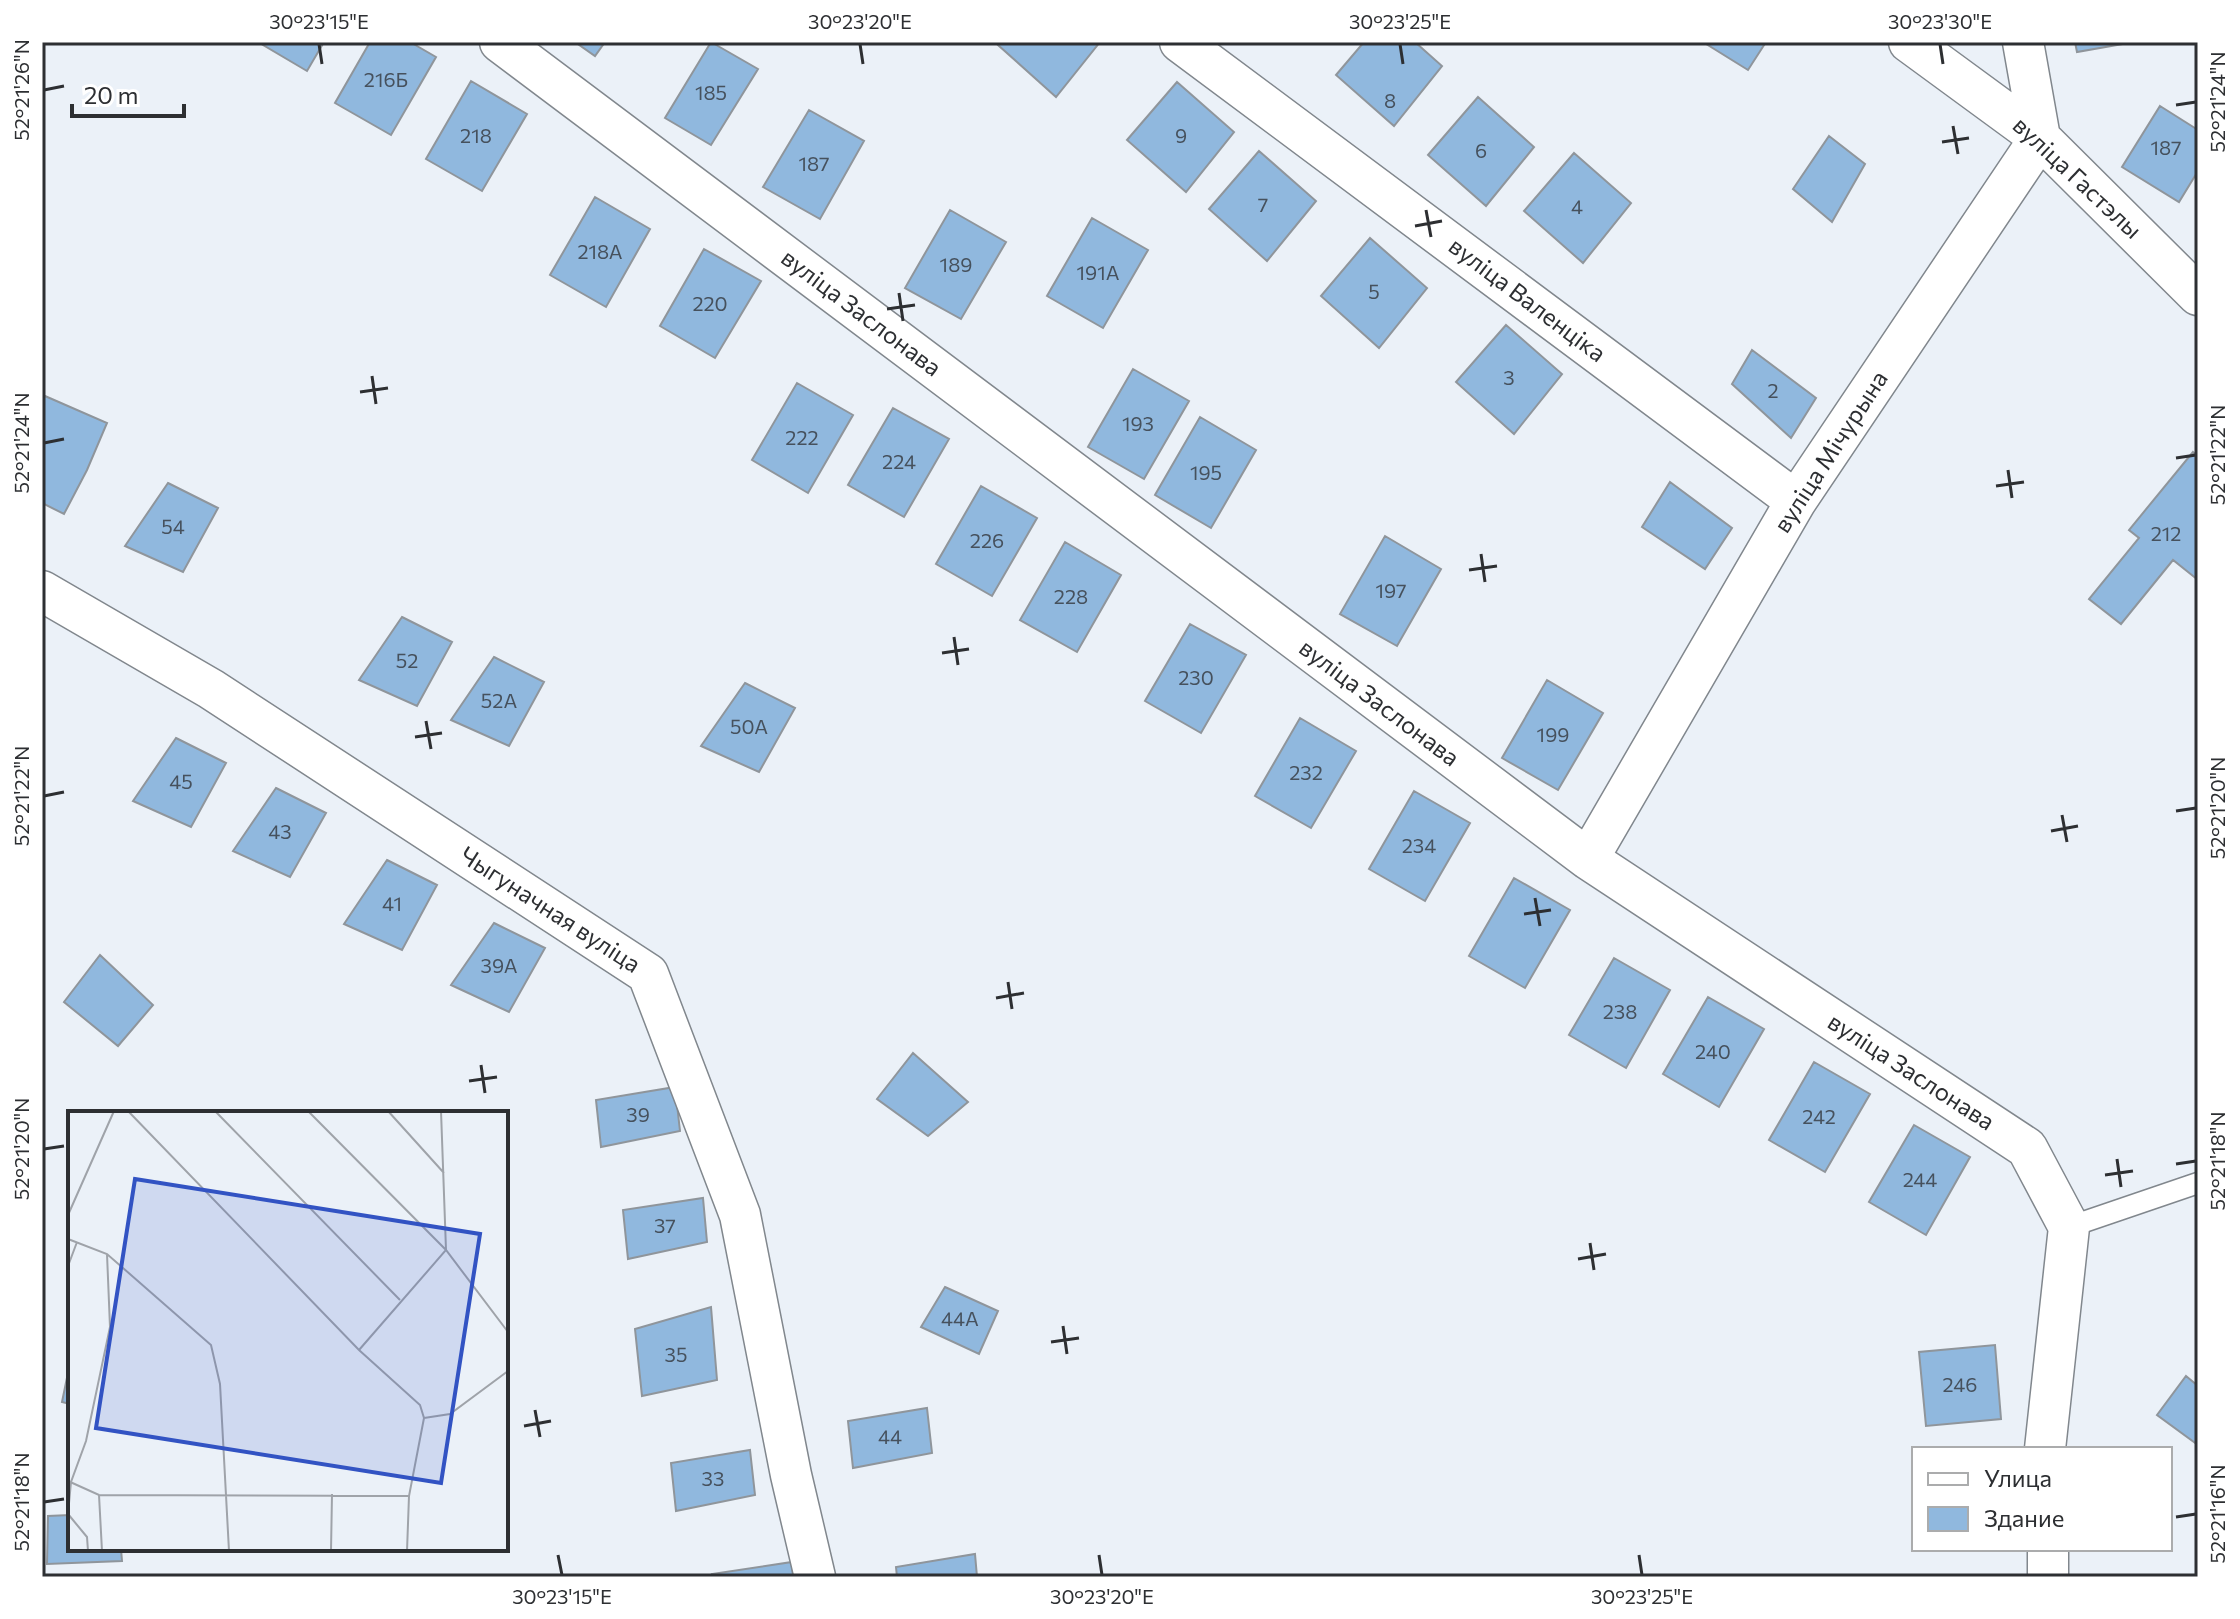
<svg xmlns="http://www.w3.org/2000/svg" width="2240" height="1619" font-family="Commissioner,sans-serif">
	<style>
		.building { fill: #90b8de; stroke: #8f959b; stroke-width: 2 }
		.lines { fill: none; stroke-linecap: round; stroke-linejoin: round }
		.lane-casing { stroke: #81878d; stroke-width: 23 }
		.street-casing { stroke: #81878d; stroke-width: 43 }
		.lane { stroke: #fff; stroke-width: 20 }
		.street { stroke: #fff; stroke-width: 40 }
		.ticks { fill: none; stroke: #2d2f32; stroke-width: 3 }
		.labels { text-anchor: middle; stroke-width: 6; stroke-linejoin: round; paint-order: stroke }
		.number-label { font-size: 20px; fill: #46515d }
		.street-label { font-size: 24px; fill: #2d2f32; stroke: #fff }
		.inset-road { fill: none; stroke: #9fa3a9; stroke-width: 2 }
		.view { fill: #3253c3; fill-opacity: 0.15; stroke: #3253c3; stroke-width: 4 }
		.inset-edge { fill: none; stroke: #2d2f32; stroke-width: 4 }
		.neatline { fill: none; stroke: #2d2f32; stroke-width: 3 }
		.ticks-label { font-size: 20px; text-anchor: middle; fill: #2d2f32 }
	</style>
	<rect width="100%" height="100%" fill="#ebf1f8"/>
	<!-- building -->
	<path class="building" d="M258,42H324L307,71Z
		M370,42H410L436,57L391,135L335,103Z
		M575,42H605L595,56Z
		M711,42L758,69L711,145L665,118Z
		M1000,42H1100L1056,97L998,45Z
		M1364,42H1415L1442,66L1394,126L1336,75Z
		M1703,42H1766L1748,70Z
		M2075,42H2134L2077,52Z
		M471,81L527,114L482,191L426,159Z
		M1177,82L1234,132L1186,192L1127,140Z
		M1478,97L1534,147L1486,206L1428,155Z
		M2160,106L2198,130V171L2179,202L2122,167Z
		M809,110L864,141L820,219L763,187Z
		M1829,136L1865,164L1832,222L1793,189Z
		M1259,151L1316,201L1267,261L1209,209Z
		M1574,153L1631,203L1583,263L1524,211Z
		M595,197L650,229L606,307L550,275Z
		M950,210L1006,242L961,319L905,288Z
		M1092,218L1148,250L1103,328L1047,296Z
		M1370,238L1427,288L1379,348L1321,296Z
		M704,249L761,281L715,358L660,326Z
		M1506,325L1562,374L1514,434L1456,382Z
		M1752,350L1816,398L1791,438L1732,384Z
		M1133,369L1189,401L1144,479L1088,447Z
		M797,383L853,415L808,493L752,460Z
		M45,396L107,423L87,470L64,514L42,503V401Z
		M893,408L949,439L904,517L848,485Z
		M1200,417L1256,450L1211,528L1155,495Z
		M2193,452L2198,456V580L2173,560L2121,624L2089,599L2139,538L2129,530Z
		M1670,482L1732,528L1705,569L1642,527Z
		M168,483L218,508L183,572L125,546Z
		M981,486L1037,518L992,596L936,564Z
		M1385,536L1441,569L1397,646L1340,614Z
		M1065,542L1121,575L1077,652L1020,620Z
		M402,617L452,642L417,706L359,680Z
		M1190,624L1246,655L1201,733L1145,701Z
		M494,657L544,682L509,746L451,720Z
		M1547,680L1603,713L1558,790L1502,758Z
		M745,683L795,708L759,772L701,746Z
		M1300,718L1356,751L1311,828L1255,796Z
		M176,738L226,763L191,827L133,801Z
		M276,788L326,813L290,877L233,851Z
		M1414,791L1470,823L1425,901L1369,869Z
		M387,860L437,885L402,950L344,924Z
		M1514,878L1570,910L1525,988L1469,956Z
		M494,923L545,948L509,1012L451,985Z
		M100,955L153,1005L118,1046L64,1002Z
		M1614,958L1670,990L1626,1068L1569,1035Z
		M1708,997L1764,1029L1719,1107L1663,1074Z
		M913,1053L968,1102L928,1136L877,1099Z
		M1814,1062L1870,1094L1825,1172L1769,1140Z
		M675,1087L680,1131L601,1147L596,1100Z
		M1914,1125L1970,1157L1926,1235L1869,1202Z
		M703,1198L707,1242L628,1259L623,1210Z
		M945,1287L998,1311L979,1354L921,1327Z
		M711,1307L717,1380L642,1396L635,1329Z
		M1995,1345L2001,1419L1926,1426L1919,1352Z
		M70,1363V1404L62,1402Z
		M2186,1376L2198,1386V1445L2157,1415Z
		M927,1408L932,1453L853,1468L848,1421Z
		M750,1450L755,1495L676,1511L671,1463Z
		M70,1515V1549H121L122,1561L47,1564L48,1516Z
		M975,1554L977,1577H897L896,1567Z
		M792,1562L793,1577H713L712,1574Z"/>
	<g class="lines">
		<defs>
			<path id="lane" d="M2069,1227L2198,1183"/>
			<path id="street" d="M500,42L1588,859L2027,1148L2069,1227L2045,1449
				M1180,42L1796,501
				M1909,42L2040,138L2198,295
				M42,591L211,689L648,974L740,1215L791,1475L815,1577
				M1588,859L1796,501L2040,138L2023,42
				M2048,1549V1577"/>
		</defs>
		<!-- lane casing -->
		<use href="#lane" class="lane-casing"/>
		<!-- street casing -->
		<use href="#street" class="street-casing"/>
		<!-- lane -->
		<use href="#lane" class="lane"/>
		<!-- street -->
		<use href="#street" class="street"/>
	</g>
	<!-- ticks -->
	<path class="ticks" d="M319,44L322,64M860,44L863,64M1400,44L1403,64M1940,44L1943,64M44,90L64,86M2176,105L2196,102M1953,126L1958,154M1942,142L1969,138M1426,210L1431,237M1415,226L1442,221M899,293L903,321M887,309L915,305M372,376L376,404M360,392L388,388M44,443L64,439M2176,458L2196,455M2008,470L2012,498M1996,486L2024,482M1481,554L1485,582M1469,570L1497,566M954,637L958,665M942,653L969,649M426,721L431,749M415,737L442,733M44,796L64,792M2176,811L2196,808M2062,815L2067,842M2051,831L2078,826M1535,898L1540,926M1524,914L1551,910M1008,982L1012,1009M996,998L1024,993M481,1065L485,1093M469,1081L497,1077M44,1149L64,1146M2117,1159L2121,1187M2176,1164L2196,1161M2105,1175L2133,1171M1590,1243L1594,1270M1578,1259L1606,1254M1063,1326L1067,1354M1051,1342L1079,1338M535,1410L540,1437M524,1426L551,1421M44,1502L64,1499M2176,1517L2196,1514M558,1555L562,1575M1099,1555L1102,1575M1639,1555L1642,1575"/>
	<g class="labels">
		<!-- number labels -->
		<g class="number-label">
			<text x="386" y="87">216Б</text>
			<text x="711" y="100">185</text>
			<text x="1390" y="108">8</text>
			<text x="476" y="143">218</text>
			<text x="1181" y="143">9</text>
			<text x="2166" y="155">187</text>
			<text x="1481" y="158">6</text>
			<text x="814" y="171">187</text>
			<text x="1263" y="212">7</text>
			<text x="1577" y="214">4</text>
			<text x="600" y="259">218А</text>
			<text x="956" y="272">189</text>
			<text x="1098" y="280">191А</text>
			<text x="1374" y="299">5</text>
			<text x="710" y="311">220</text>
			<text x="1509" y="385">3</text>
			<text x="1773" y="398">2</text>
			<text x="1138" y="431">193</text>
			<text x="802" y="445">222</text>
			<text x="899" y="469">224</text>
			<text x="1206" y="480">195</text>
			<text x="173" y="534">54</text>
			<text x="2166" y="541">212</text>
			<text x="987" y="548">226</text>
			<text x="1391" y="598">197</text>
			<text x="1071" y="604">228</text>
			<text x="407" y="668">52</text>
			<text x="1196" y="685">230</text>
			<text x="499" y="708">52А</text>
			<text x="749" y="734">50А</text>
			<text x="1553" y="742">199</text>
			<text x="1306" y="780">232</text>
			<text x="181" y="789">45</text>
			<text x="280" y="839">43</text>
			<text x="1419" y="853">234</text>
			<text x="392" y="911">41</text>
			<text x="499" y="973">39А</text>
			<text x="1620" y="1019">238</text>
			<text x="1713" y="1059">240</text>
			<text x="638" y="1122">39</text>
			<text x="1819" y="1124">242</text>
			<text x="1920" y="1187">244</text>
			<text x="665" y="1233">37</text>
			<text x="960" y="1326">44А</text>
			<text x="676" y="1362">35</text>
			<text x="1960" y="1392">246</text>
			<text x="890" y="1444">44</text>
			<text x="713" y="1486">33</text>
		</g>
		<!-- street labels -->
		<g class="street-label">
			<text transform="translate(2077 178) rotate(43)" y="8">вуліца Гастэлы</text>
			<text transform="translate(1527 300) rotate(37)" y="8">вуліца Валенціка</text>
			<text transform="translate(861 313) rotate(37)" y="8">вуліца Заслонава</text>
			<text transform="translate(1831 452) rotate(-57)" y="8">вуліца Мічурына</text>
			<text transform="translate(1379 703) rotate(37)" y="8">вуліца Заслонава</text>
			<text transform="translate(550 910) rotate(33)" y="8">Чыгуначная вуліца</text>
			<text transform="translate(1911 1072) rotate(33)" y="8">вуліца Заслонава</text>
		</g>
	</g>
	<!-- overview -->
	<g transform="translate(68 1111)">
		<rect width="440" height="440" fill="#ebf1f8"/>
		<path class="inset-road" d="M60,0L291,239L352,294L356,307L341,385L339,440M147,0L332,189M240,0L378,139L440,221M320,0L376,62M0,104L46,0M0,128L39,143L143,234L152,273L161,440M0,155L9,131M291,239L378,139L373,0M356,307L382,303L440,260M0,370L31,384L341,385M31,384L34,440M0,403L3,371L18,330L42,216L39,143M0,403L19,426L20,440M263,440L264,383"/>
		<path class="view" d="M67,68L412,123L373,372L28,317Z"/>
		<rect width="440" height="440" class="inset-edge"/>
	</g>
	<!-- border -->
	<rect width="2240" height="1619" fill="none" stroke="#ffffff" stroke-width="88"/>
	<!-- legend -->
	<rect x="1912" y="1447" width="260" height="104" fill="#ffffff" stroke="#abacad" stroke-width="2"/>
	<rect x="1928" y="1473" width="40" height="12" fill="#ffffff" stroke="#abacad" stroke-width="2"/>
	<text x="1984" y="1487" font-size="24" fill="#2d2f32">Улица</text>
	<rect x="1928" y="1507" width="40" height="24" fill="#90b8de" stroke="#abacad" stroke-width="2"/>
	<text x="1984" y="1527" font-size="24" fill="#2d2f32">Здание</text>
	<!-- scale -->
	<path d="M72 104v12h112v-12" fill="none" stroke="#2d2f32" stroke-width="4"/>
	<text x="84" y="104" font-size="24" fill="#2d2f32" stroke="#ffffff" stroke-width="6" paint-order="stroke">20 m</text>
	<rect x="44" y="44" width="2152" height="1531" class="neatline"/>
	<g class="ticks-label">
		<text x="319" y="29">30°23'15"E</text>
		<text x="860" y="29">30°23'20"E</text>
		<text x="1400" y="29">30°23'25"E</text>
		<text x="1940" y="29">30°23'30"E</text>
		<text transform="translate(22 90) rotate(-90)" y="7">52°21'26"N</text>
		<text transform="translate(2218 102) rotate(-90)" y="7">52°21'24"N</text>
		<text transform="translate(22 443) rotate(-90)" y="7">52°21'24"N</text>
		<text transform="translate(2218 455) rotate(-90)" y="7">52°21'22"N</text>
		<text transform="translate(22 796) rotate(-90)" y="7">52°21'22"N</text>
		<text transform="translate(2218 808) rotate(-90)" y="7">52°21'20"N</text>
		<text transform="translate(22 1149) rotate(-90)" y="7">52°21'20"N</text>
		<text transform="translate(2218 1161) rotate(-90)" y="7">52°21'18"N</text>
		<text transform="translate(22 1502) rotate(-90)" y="7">52°21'18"N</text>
		<text transform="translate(2218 1514) rotate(-90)" y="7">52°21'16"N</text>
		<text x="562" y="1604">30°23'15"E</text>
		<text x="1102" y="1604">30°23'20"E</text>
		<text x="1642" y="1604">30°23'25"E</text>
	</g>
</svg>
